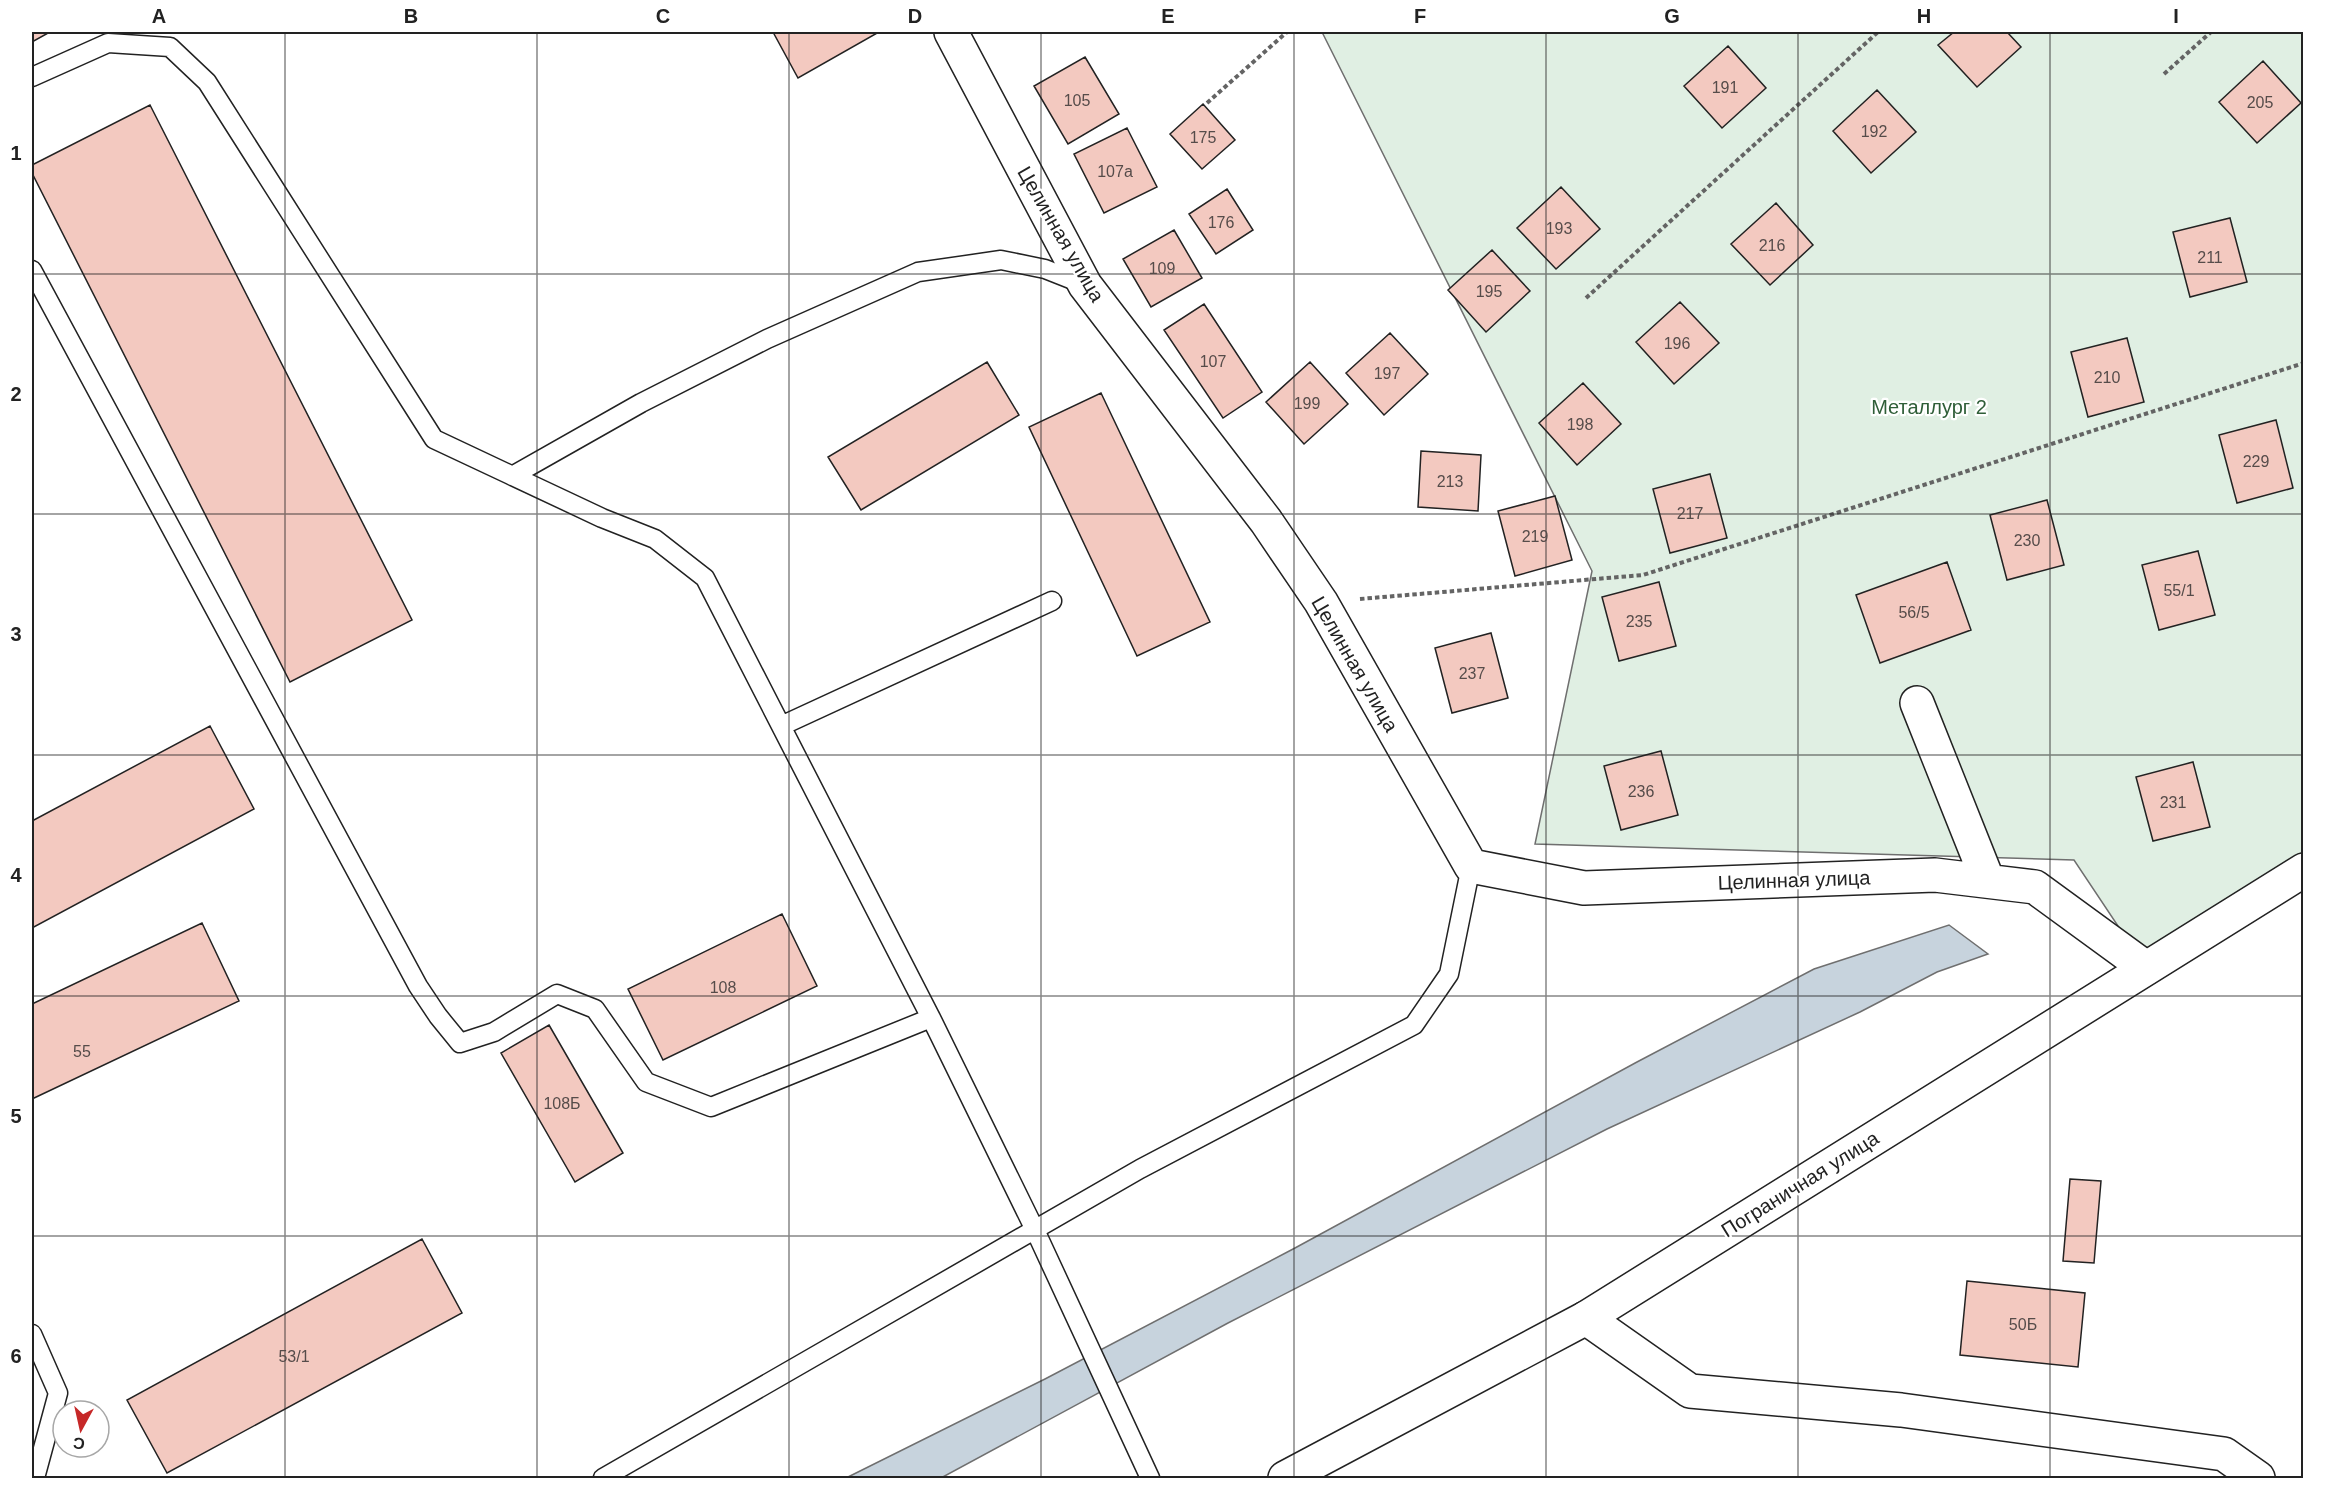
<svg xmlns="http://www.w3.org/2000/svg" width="2335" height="1510" font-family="Arial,sans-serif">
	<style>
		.green { fill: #e0efe3; stroke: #6f6f6f; stroke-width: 1.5 }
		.water { fill: #c7d3dd; stroke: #6f6f6f; stroke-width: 1.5 }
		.building { fill: #f3c9c0; stroke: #222; stroke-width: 1.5 }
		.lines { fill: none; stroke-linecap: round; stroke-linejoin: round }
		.lane-casing { stroke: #222; stroke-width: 21 }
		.street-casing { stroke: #222; stroke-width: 36 }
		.highway-casing { stroke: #222; stroke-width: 36 }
		.path { stroke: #646464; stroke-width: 4; stroke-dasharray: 4.5 3; stroke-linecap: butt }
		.lane { stroke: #fff; stroke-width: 18 }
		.street { stroke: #fff; stroke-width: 33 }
		.highway { stroke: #fff; stroke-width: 33 }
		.grid { fill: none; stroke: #222; stroke-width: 1.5; stroke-opacity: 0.55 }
		.labels { text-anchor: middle; stroke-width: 4.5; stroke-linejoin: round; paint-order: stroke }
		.number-label { font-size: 16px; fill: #564c4a }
		.street-label { font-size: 20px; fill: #222; stroke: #fff }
		.park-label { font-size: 20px; fill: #2f5e38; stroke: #fff }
		.neatline { fill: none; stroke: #222; stroke-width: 2 }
		.grid-label { font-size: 20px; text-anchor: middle; font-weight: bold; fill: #222 }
	</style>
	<rect width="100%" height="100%" fill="#fff"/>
	<!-- green -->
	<path class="green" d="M1322,32H2303V870L2146,968L2074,860L1535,844L1592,571Z"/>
	<!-- water -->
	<path class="water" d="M1949,925L1988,954L1937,972L1860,1012L1607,1129L1228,1323L941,1478H846L1045,1379L1295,1248L1637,1062L1814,969Z"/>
	<!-- building -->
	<path class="building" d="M32,32H50L32,42Z
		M773,32H879L798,78Z
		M1954,32H2007L2021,47L1977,87L1938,45Z
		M1728,46L1766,88L1722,128L1684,86Z
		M1085,57L1119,114L1068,144L1034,86Z
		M2263,61L2301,103L2257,143L2219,102Z
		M1877,90L1916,132L1871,173L1833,131Z
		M1203,104L1235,140L1202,169L1170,134Z
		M150,105L412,620L290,682L32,173V165Z
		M1127,128L1157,187L1104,213L1074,154Z
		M1561,187L1600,229L1556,269L1517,228Z
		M1227,189L1253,230L1216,254L1189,214Z
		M1776,203L1813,245L1770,285L1731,244Z
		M2230,218L2247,282L2190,297L2173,232Z
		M1174,230L1202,278L1151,307L1123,259Z
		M1492,250L1530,291L1486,332L1448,290Z
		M1680,302L1719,343L1674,384L1636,342Z
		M1204,304L1262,392L1223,418L1164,330Z
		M1390,333L1428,374L1384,415L1346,373Z
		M2127,338L2144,402L2088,417L2071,352Z
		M987,362L1019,415L861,510L828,457Z
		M1310,362L1348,404L1304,444L1266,402Z
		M1583,383L1621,424L1577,465L1539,423Z
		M1101,393L1210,622L1137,656L1029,427Z
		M2276,420L2293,488L2237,503L2219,435Z
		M1421,451L1481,455L1478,511L1418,507Z
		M1710,474L1727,538L1670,553L1653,489Z
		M1555,496L1572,560L1515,576L1498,511Z
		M2047,500L2064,565L2007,580L1990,515Z
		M2198,551L2215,615L2159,630L2142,565Z
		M1947,562L1971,630L1880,663L1856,595Z
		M1659,582L1676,646L1619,661L1602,597Z
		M1491,633L1508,698L1452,713L1435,648Z
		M210,726L254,809L32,928V821Z
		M1661,751L1678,815L1621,830L1604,766Z
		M2193,762L2210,827L2153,841L2136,777Z
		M782,914L817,986L663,1060L628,989Z
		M202,923L239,1001L32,1099V1004Z
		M549,1025L623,1153L575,1182L501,1053Z
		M2070,1179L2101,1181L2094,1263L2063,1261Z
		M422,1239L462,1313L167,1473L127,1400Z
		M1967,1281L2085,1293L2078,1367L1960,1355Z"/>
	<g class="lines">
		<defs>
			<path id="lane" d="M32,77L108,43L170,47L207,82L434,439L602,518L655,539L705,578L931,1018L1035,1230L1150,1478
				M32,270L418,986L438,1016L460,1043L494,1032L557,994L595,1009L646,1082L711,1107L931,1018
				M512,476L641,403L767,339L918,272L1001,260L1045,269L1083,284
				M781,726L1052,601
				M32,1334L58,1393L35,1478
				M603,1478L1140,1169L1414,1025L1449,974L1471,866"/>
			<path id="street" d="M951,32L1085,285L1266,521L1321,602L1471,866L1584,888L1935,875L2035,887L2146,968
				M1917,703L1988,881
				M1586,1318L1690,1391L1901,1410L2224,1454L2258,1478"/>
			<path id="highway" d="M1285,1478L1586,1318L2304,870"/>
		</defs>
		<!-- lane casing -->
		<use href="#lane" class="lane-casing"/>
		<!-- street casing -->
		<use href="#street" class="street-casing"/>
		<!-- highway casing -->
		<use href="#highway" class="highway-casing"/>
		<!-- path -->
		<path class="path" d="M2164,74L2211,32
			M1207,103L1287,32
			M1586,298L1878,32
			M1360,599L1643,575L2304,363"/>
		<!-- lane -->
		<use href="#lane" class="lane"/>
		<!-- street -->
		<use href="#street" class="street"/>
		<!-- highway -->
		<use href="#highway" class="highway"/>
	</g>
	<!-- grid -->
	<path class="grid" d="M285,32V1478M537,32V1478M789,32V1478M1041,32V1478M1294,32V1478M1546,32V1478M1798,32V1478M2050,32V1478M32,274H2304M32,514H2304M32,755H2304M32,996H2304M32,1236H2304"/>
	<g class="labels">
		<!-- number labels -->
		<g class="number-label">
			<text x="1725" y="93">191</text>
			<text x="1077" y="106">105</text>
			<text x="2260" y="108">205</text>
			<text x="1874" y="137">192</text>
			<text x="1203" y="143">175</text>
			<text x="1115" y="177">107а</text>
			<text x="1221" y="228">176</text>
			<text x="1559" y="234">193</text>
			<text x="1772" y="251">216</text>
			<text x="2210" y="263">211</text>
			<text x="1162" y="274">109</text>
			<text x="1489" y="297">195</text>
			<text x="1677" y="349">196</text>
			<text x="1213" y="367">107</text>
			<text x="1387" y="379">197</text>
			<text x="2107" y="383">210</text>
			<text x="1307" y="409">199</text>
			<text x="1580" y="430">198</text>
			<text x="2256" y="467">229</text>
			<text x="1450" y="487">213</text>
			<text x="1690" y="519">217</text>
			<text x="1535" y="542">219</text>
			<text x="2027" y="546">230</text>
			<text x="2179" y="596">55/1</text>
			<text x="1914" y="618">56/5</text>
			<text x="1639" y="627">235</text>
			<text x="1472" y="679">237</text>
			<text x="1641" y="797">236</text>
			<text x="2173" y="808">231</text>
			<text x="723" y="993">108</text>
			<text x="82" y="1057">55</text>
			<text x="562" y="1109">108Б</text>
			<text x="2023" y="1330">50Б</text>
			<text x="294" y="1362">53/1</text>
		</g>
		<!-- street labels -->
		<g class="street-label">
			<text transform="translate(1061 234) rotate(60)" y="7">Целинная улица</text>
			<text transform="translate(1355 664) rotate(60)" y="7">Целинная улица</text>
			<text transform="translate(1794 880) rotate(-2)" y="7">Целинная улица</text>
			<text transform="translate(1800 1184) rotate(-32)" y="7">Пограничная улица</text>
		</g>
		<!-- park labels -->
		<g class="park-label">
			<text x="1929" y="414">Металлург 2</text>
		</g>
	</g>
	<!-- border -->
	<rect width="2335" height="1510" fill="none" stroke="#ffffff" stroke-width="66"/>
	<!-- north arrow -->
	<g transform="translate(81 1429) rotate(188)"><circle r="28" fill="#ffffff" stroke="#a7a7a7" stroke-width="1.5"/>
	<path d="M0-4.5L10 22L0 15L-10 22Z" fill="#c62828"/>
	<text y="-9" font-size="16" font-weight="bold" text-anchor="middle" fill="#222222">С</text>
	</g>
	<rect x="33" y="33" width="2269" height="1444" class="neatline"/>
	<g class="grid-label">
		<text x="159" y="23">A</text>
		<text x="411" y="23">B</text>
		<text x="663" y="23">C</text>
		<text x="915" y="23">D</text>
		<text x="1168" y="23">E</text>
		<text x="1420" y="23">F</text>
		<text x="1672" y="23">G</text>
		<text x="1924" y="23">H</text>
		<text x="2176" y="23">I</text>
		<text x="16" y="160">1</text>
		<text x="16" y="401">2</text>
		<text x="16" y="641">3</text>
		<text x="16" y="882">4</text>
		<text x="16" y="1123">5</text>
		<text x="16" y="1363">6</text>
	</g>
</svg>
